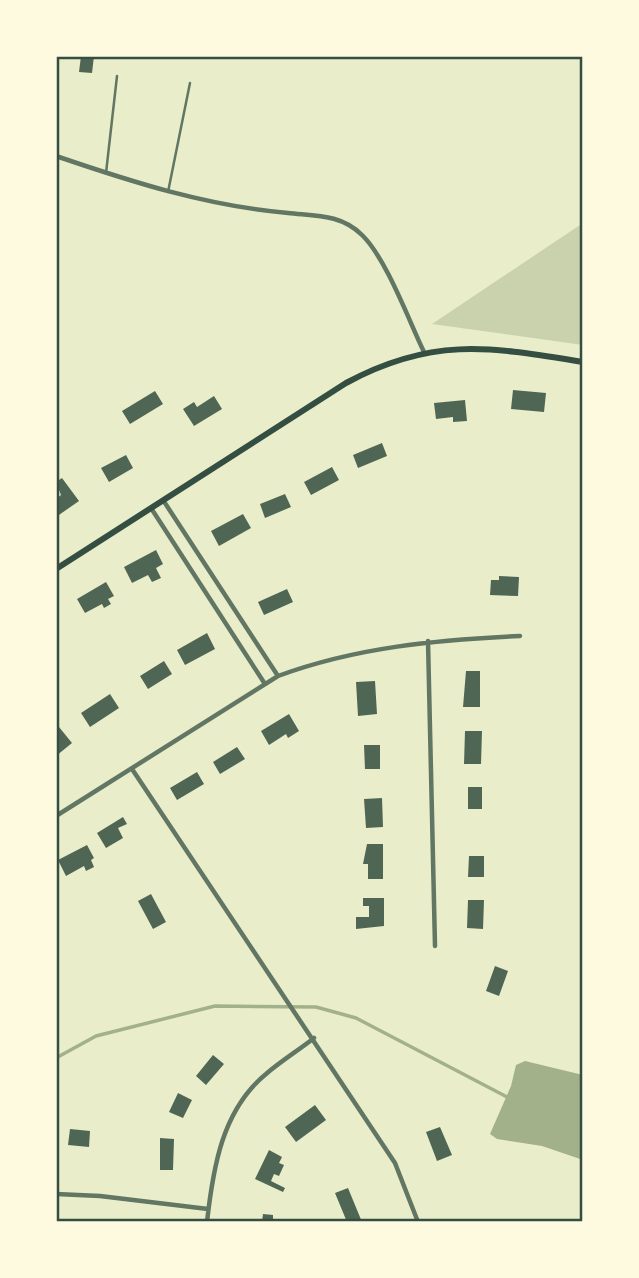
<svg xmlns="http://www.w3.org/2000/svg" width="639" height="1278" font-family="'IBM Plex Sans',sans-serif">
	<style>
		.green { fill: #cad2ad }
		.water { fill: #a3b18a }
		.lines { fill: none; stroke-linecap: round; stroke-linejoin: round }
		.stream { stroke: #a3b18a; stroke-width: 3.5 }
		.building { fill: #4f6655 }
		.service { stroke: #617663; stroke-width: 2.5 }
		.minor { stroke: #617663; stroke-width: 4.5 }
		.secondary { stroke: #344e41; stroke-width: 6 }
		.neatline { fill: none; stroke: #344e41; stroke-width: 2.5 }
	</style>
	<rect width="100%" height="100%" fill="#e9edc9"/>
	<!-- green -->
	<path class="green" d="M583,223V345L432,324Z"/>
	<!-- water -->
	<path class="water" d="M525,1061L583,1075V1160L542,1146L497,1139L490,1134L511,1086L516,1065Z"/>
	<g class="lines">
		<!-- stream -->
		<path class="stream" d="M56,1058L96,1036L215,1006L316,1007L356,1018L509,1098"/>
	</g>
	<!-- building -->
	<path class="building" d="M81,56H94L92,73L79,72Z
		M513,390L546,393L544,412L511,409Z
		M155,391L163,404L130,424L122,411Z
		M214,396L222,409L194,426L183,409L194,402L197,407Z
		M465,400L467,421L453,422V417L436,419L434,403Z
		M382,443L387,456L358,468L353,455Z
		M126,455L133,468L109,482L101,468Z
		M332,467L339,480L311,495L304,482Z
		M62,478L79,501L56,517V499L61,495L56,482Z
		M285,494L291,507L265,518L260,504Z
		M243,514L251,528L219,546L211,531Z
		M156,550L163,564L156,568L161,578L152,582L148,575L132,583L124,567Z
		M499,576L519,577L518,596L490,595L491,580H499Z
		M106,582L114,596L108,599L111,604L104,608L102,604L85,613L77,599Z
		M287,589L293,602L264,615L258,602Z
		M207,633L215,649L185,665L177,650Z
		M164,661L172,674L148,689L140,676Z
		M466,671H480V707H463Z
		M375,681L377,714L358,716L356,682Z
		M110,694L119,708L90,727L81,713Z
		M289,714L299,731L288,738L286,734L269,745L261,731Z
		M59,727L72,743L56,756V730Z
		M465,731H482L481,764H464Z
		M364,745H380V769H365Z
		M237,747L245,759L220,774L213,762Z
		M197,772L204,784L177,800L170,788Z
		M468,787H482V809H468Z
		M382,798L383,827L366,828L364,799Z
		M123,817L127,824L118,828L123,838L106,848L97,833Z
		M367,844H383V879H368V864H363Z
		M87,845L94,858L91,860L94,867L86,871L84,866L66,876L58,860Z
		M469,856H484V877H468Z
		M151,894L166,922L153,929L138,901Z
		M363,898H384V926L356,929V917H369V906H363Z
		M468,900H484L483,929L467,928Z
		M495,966L508,971L499,996L486,991Z
		M213,1055L224,1064L206,1085L196,1076Z
		M178,1093L192,1100L183,1118L169,1112Z
		M315,1105L326,1120L296,1142L285,1127Z
		M440,1127L452,1155L437,1161L426,1132Z
		M70,1129L90,1131L89,1147L68,1145Z
		M160,1138L174,1139L173,1170H160Z
		M269,1150L282,1157L279,1163L284,1165L279,1176L274,1174L271,1181L285,1188L283,1192L255,1179Z
		M348,1188L362,1222H347L335,1193Z
		M263,1214L273,1215V1222H262Z"/>
	<g class="lines">
		<!-- service -->
		<path class="service" d="M106,173L117,76
			M168,192L190,83"/>
		<!-- minor -->
		<path class="minor" d="M56,156C132,182 207,206 288,213C315,216 341,214 362,235C386,258 409,321 424,352
			M163,500L278,676
			M151,508L265,684
			M428,641L435,946
			M132,769L395,1163L418,1222
			M56,816L278,676C357,647 436,640 520,636
			M56,1194L100,1196L208,1209
			M207,1222C213,1168 222,1110 266,1074C281,1061 299,1050 314,1038"/>
		<!-- secondary -->
		<path class="secondary" d="M56,569L346,383C433,336 490,347 583,362"/>
	</g>
	<!-- border -->
	<rect width="639" height="1278" fill="none" stroke="#fefae0" stroke-width="116"/>
	<rect x="58" y="58" width="523" height="1162" class="neatline"/>
</svg>
